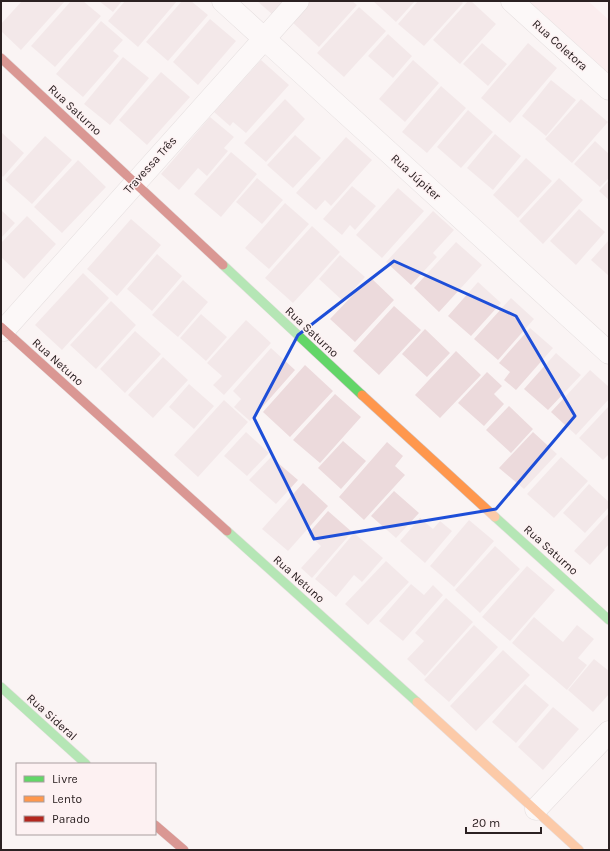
<svg xmlns="http://www.w3.org/2000/svg" width="610" height="851" font-family="Karla,sans-serif">
	<style>
		.green { fill: #fae4e6 }
		.building { fill: #ecdadc }
		.lines { fill: none; stroke-linecap: round; stroke-linejoin: round }
		.street-casing { stroke: #cdc5c6; stroke-width: 23 }
		.fast-casing { stroke: #cdc5c6; stroke-width: 10 }
		.slow-casing { stroke: #cdc5c6; stroke-width: 10 }
		.jam-casing { stroke: #cdc5c6; stroke-width: 10 }
		.street { stroke: #fefdfd; stroke-width: 22 }
		.fast { stroke: #63d668; stroke-width: 9 }
		.slow { stroke: #ff974d; stroke-width: 9 }
		.jam { stroke: #b3261e; stroke-width: 9 }
		.marked { fill: none; stroke: #1d4ed8; stroke-width: 3; stroke-linejoin: round }
		.labels { text-anchor: middle; stroke-width: 3; stroke-linejoin: round; paint-order: stroke }
		.street-label { font-size: 12px; fill: #2b2122; stroke: #fdf1f2 }
	</style>
	<rect width="100%" height="100%" fill="#faf4f4"/>
	<!-- green -->
	<path class="green" d="M524,1H588L609,20V80Z"/>
	<!-- building -->
	<path class="building" d="M22,1H65L21,50L1,31V24Z
		M71,1H83L101,16L55,67L31,46Z
		M99,1H122L113,12Z
		M125,1H177L138,47L108,21Z
		M182,1H191L208,15L168,61L146,42Z
		M257,1H283L272,14Z
		M310,1H352L357,5L319,47L291,21Z
		M373,1H415L396,22Z
		M418,1H461L463,3L424,46L398,24Z
		M468,1H471L496,24L460,64L433,40Z
		M359,7L386,31L344,77L317,53Z
		M210,19L236,41L198,85L173,62Z
		M101,21L123,40L113,51L119,56L83,97L56,74Z
		M388,34L412,56L393,78L368,56Z
		M482,43L507,64L488,86L463,64Z
		M528,43L557,68L510,123L481,98Z
		M123,57L149,78L110,125L84,104Z
		M261,60L289,85L246,133L233,122L230,126L214,112Z
		M413,60L439,83L405,122L379,99Z
		M161,72L190,97L147,145L119,120Z
		M551,80L576,100L546,136L522,116Z
		M441,86L466,108L427,153L402,132Z
		M285,99L305,119L266,162L244,143Z
		M581,99L608,122L572,163L545,139Z
		M468,110L493,132L461,168L437,147Z
		M210,117L234,137L224,148L228,151L207,176L198,168L179,190L161,174Z
		M1,132L24,153L3,177L1,175Z
		M495,134L521,156L493,190L467,168Z
		M295,135L321,158L293,188L267,165Z
		M45,136L72,160L32,204L5,180Z
		M346,137L372,160L331,206L325,200L316,210L296,193Z
		M595,141L609,154V178L600,187L574,164Z
		M231,152L257,174L221,217L194,194Z
		M526,158L552,181L518,218L493,195Z
		M78,160L106,187L62,233L34,207Z
		M257,178L283,200L262,224L236,202Z
		M559,178L583,200L543,244L519,221Z
		M609,180V200L599,191Z
		M352,186L376,206L355,230L350,225L342,235L323,219Z
		M398,188L424,211L382,258L356,235Z
		M285,203L309,224L269,269L245,248Z
		M579,209L605,232L576,265L550,241Z
		M1,210L15,223L1,238Z
		M433,211L454,230L433,253L437,257L411,285L386,262Z
		M27,216L56,244L24,279L1,257V243Z
		M131,219L161,245L117,296L87,269Z
		M312,226L340,252L293,303L265,278Z
		M609,240V276L591,260Z
		M456,242L482,265L439,312L414,288Z
		M157,254L182,276L152,311L127,289Z
		M340,255L365,277L343,301L319,279Z
		M83,273L109,298L62,350L35,325Z
		M370,277L394,300L355,342L330,319Z
		M183,280L208,302L178,337L152,315Z
		M478,282L501,303L471,336L448,316Z
		M511,298L534,319L498,360L474,339Z
		M111,301L136,325L96,369L70,345Z
		M394,306L421,330L379,375L353,351Z
		M201,314L227,337L206,361L180,338Z
		M246,320L271,343L224,395L213,385L222,376L207,363Z
		M530,328L553,348L516,390L504,380L510,372L499,363Z
		M425,329L450,353L427,377L402,354Z
		M135,331L161,354L125,393L100,369Z
		M271,348L295,370L250,421L234,407L241,399L233,391Z
		M456,351L481,375L440,418L415,395Z
		M556,353L581,375L548,410L524,389Z
		M163,357L188,380L153,418L128,395Z
		M305,365L333,391L290,437L263,412Z
		M590,370L609,387V399L576,435L551,412Z
		M487,372L502,386L494,394L504,404L484,426L458,403Z
		M189,384L214,406L194,429L169,407Z
		M335,394L361,417L320,463L293,440Z
		M224,400L248,422L198,477L174,455Z
		M509,406L533,429L511,453L486,430Z
		M609,406V454L603,460L579,438Z
		M246,432L269,453L247,476L224,456Z
		M533,432L557,454L524,489L499,468Z
		M343,441L366,461L341,489L318,468Z
		M387,442L403,456L395,466L405,475L364,520L339,497Z
		M271,457L298,480L276,504L249,480Z
		M561,457L588,481L554,518L527,494Z
		M303,483L328,506L288,551L262,529Z
		M589,484L609,502V507L585,533L563,513Z
		M394,491L419,513L396,538L371,516Z
		M328,511L352,532L312,578L301,568L321,546L308,534Z
		M609,513V544L590,565L574,551Z
		M420,518L433,529L440,521L452,531L425,563L400,541Z
		M469,520L494,541L454,587L430,566Z
		M354,533L383,558L362,582L354,575L336,597L315,579Z
		M495,546L520,569L480,613L455,590Z
		M386,561L409,582L368,625L345,604Z
		M527,566L555,590L510,641L482,617Z
		M411,584L424,595L433,585L443,595L403,641L379,621Z
		M446,598L473,622L425,676L407,659L424,641L415,633Z
		M534,617L563,642L577,625L594,639L578,658L587,665L567,690L512,643Z
		M474,625L498,647L449,702L424,680Z
		M503,650L530,675L476,731L450,706Z
		M594,659L609,671V694L593,712L568,690Z
		M525,684L549,705L516,743L492,722Z
		M553,707L579,729L543,770L518,747Z"/>
	<g class="lines">
		<defs>
			<path id="street" d="M223,1L609,353
				M512,1L609,89
				M4,330L298,1
				M536,809L609,732"/>
			<path id="fast" d="M223,265L362,395
				M495,517L609,620
				M227,531L417,702
				M1,687L86,764"/>
			<path id="slow" d="M362,395L495,517
				M417,702L579,850"/>
			<path id="jam" d="M1,58L223,265
				M1,327L227,531
				M155,825L184,850"/>
		</defs>
		<!-- street casing -->
		<use href="#street" class="street-casing"/>
		<!-- fast casing -->
		<use href="#fast" class="fast-casing"/>
		<!-- slow casing -->
		<use href="#slow" class="slow-casing"/>
		<!-- jam casing -->
		<use href="#jam" class="jam-casing"/>
		<!-- street -->
		<use href="#street" class="street"/>
		<!-- fast -->
		<use href="#fast" class="fast"/>
		<!-- slow -->
		<use href="#slow" class="slow"/>
		<!-- jam -->
		<use href="#jam" class="jam"/>
	</g>
	<!-- marked area -->
	<path d="M0 0H610V851H0ZM394,261L516,316L575,416L496,509L314,539L254,418L298,335Z" fill="#faf4f4" fill-opacity=".55" fill-rule="evenodd"/>
	<path class="marked" d="M394,261L516,316L575,416L496,509L314,539L254,418L298,335Z"/>
	<g class="labels">
		<!-- street labels -->
		<g class="street-label">
			<text transform="translate(560 45) rotate(42)" y="4">Rua Coletora</text>
			<text transform="translate(75 110) rotate(43)" y="4">Rua Saturno</text>
			<text transform="translate(150 165) rotate(-48)" y="4">Travessa Três</text>
			<text transform="translate(416 177) rotate(42)" y="4">Rua Júpiter</text>
			<text transform="translate(312 332) rotate(43)" y="4">Rua Saturno</text>
			<text transform="translate(58 362) rotate(42)" y="4">Rua Netuno</text>
			<text transform="translate(551 550) rotate(42)" y="4">Rua Saturno</text>
			<text transform="translate(299 579) rotate(42)" y="4">Rua Netuno</text>
			<text transform="translate(52 717) rotate(42)" y="4">Rua Sideral</text>
		</g>
	</g>
	<!-- border -->
	<rect width="610" height="851" fill="none" stroke="#2b2122" stroke-width="4"/>
	<!-- legend -->
	<rect x="16" y="763" width="140" height="72" fill="#fdf1f2" stroke="#a99e9f"/>
	<rect x="24" y="776" width="20" height="6" fill="#63d668" stroke="#a99e9f"/>
	<text x="52" y="783" font-size="12" fill="#2b2122">Livre</text>
	<rect x="24" y="796" width="20" height="6" fill="#ff974d" stroke="#a99e9f"/>
	<text x="52" y="803" font-size="12" fill="#2b2122">Lento</text>
	<rect x="24" y="816" width="20" height="6" fill="#b3261e" stroke="#a99e9f"/>
	<text x="52" y="823" font-size="12" fill="#2b2122">Parado</text>
	<!-- scale -->
	<path d="M466 827v6h75v-6" fill="none" stroke="#2b2122" stroke-width="2"/>
	<text x="472" y="827" font-size="12" fill="#2b2122" stroke="#fdf1f2" stroke-width="3" paint-order="stroke">20 m</text>
</svg>
